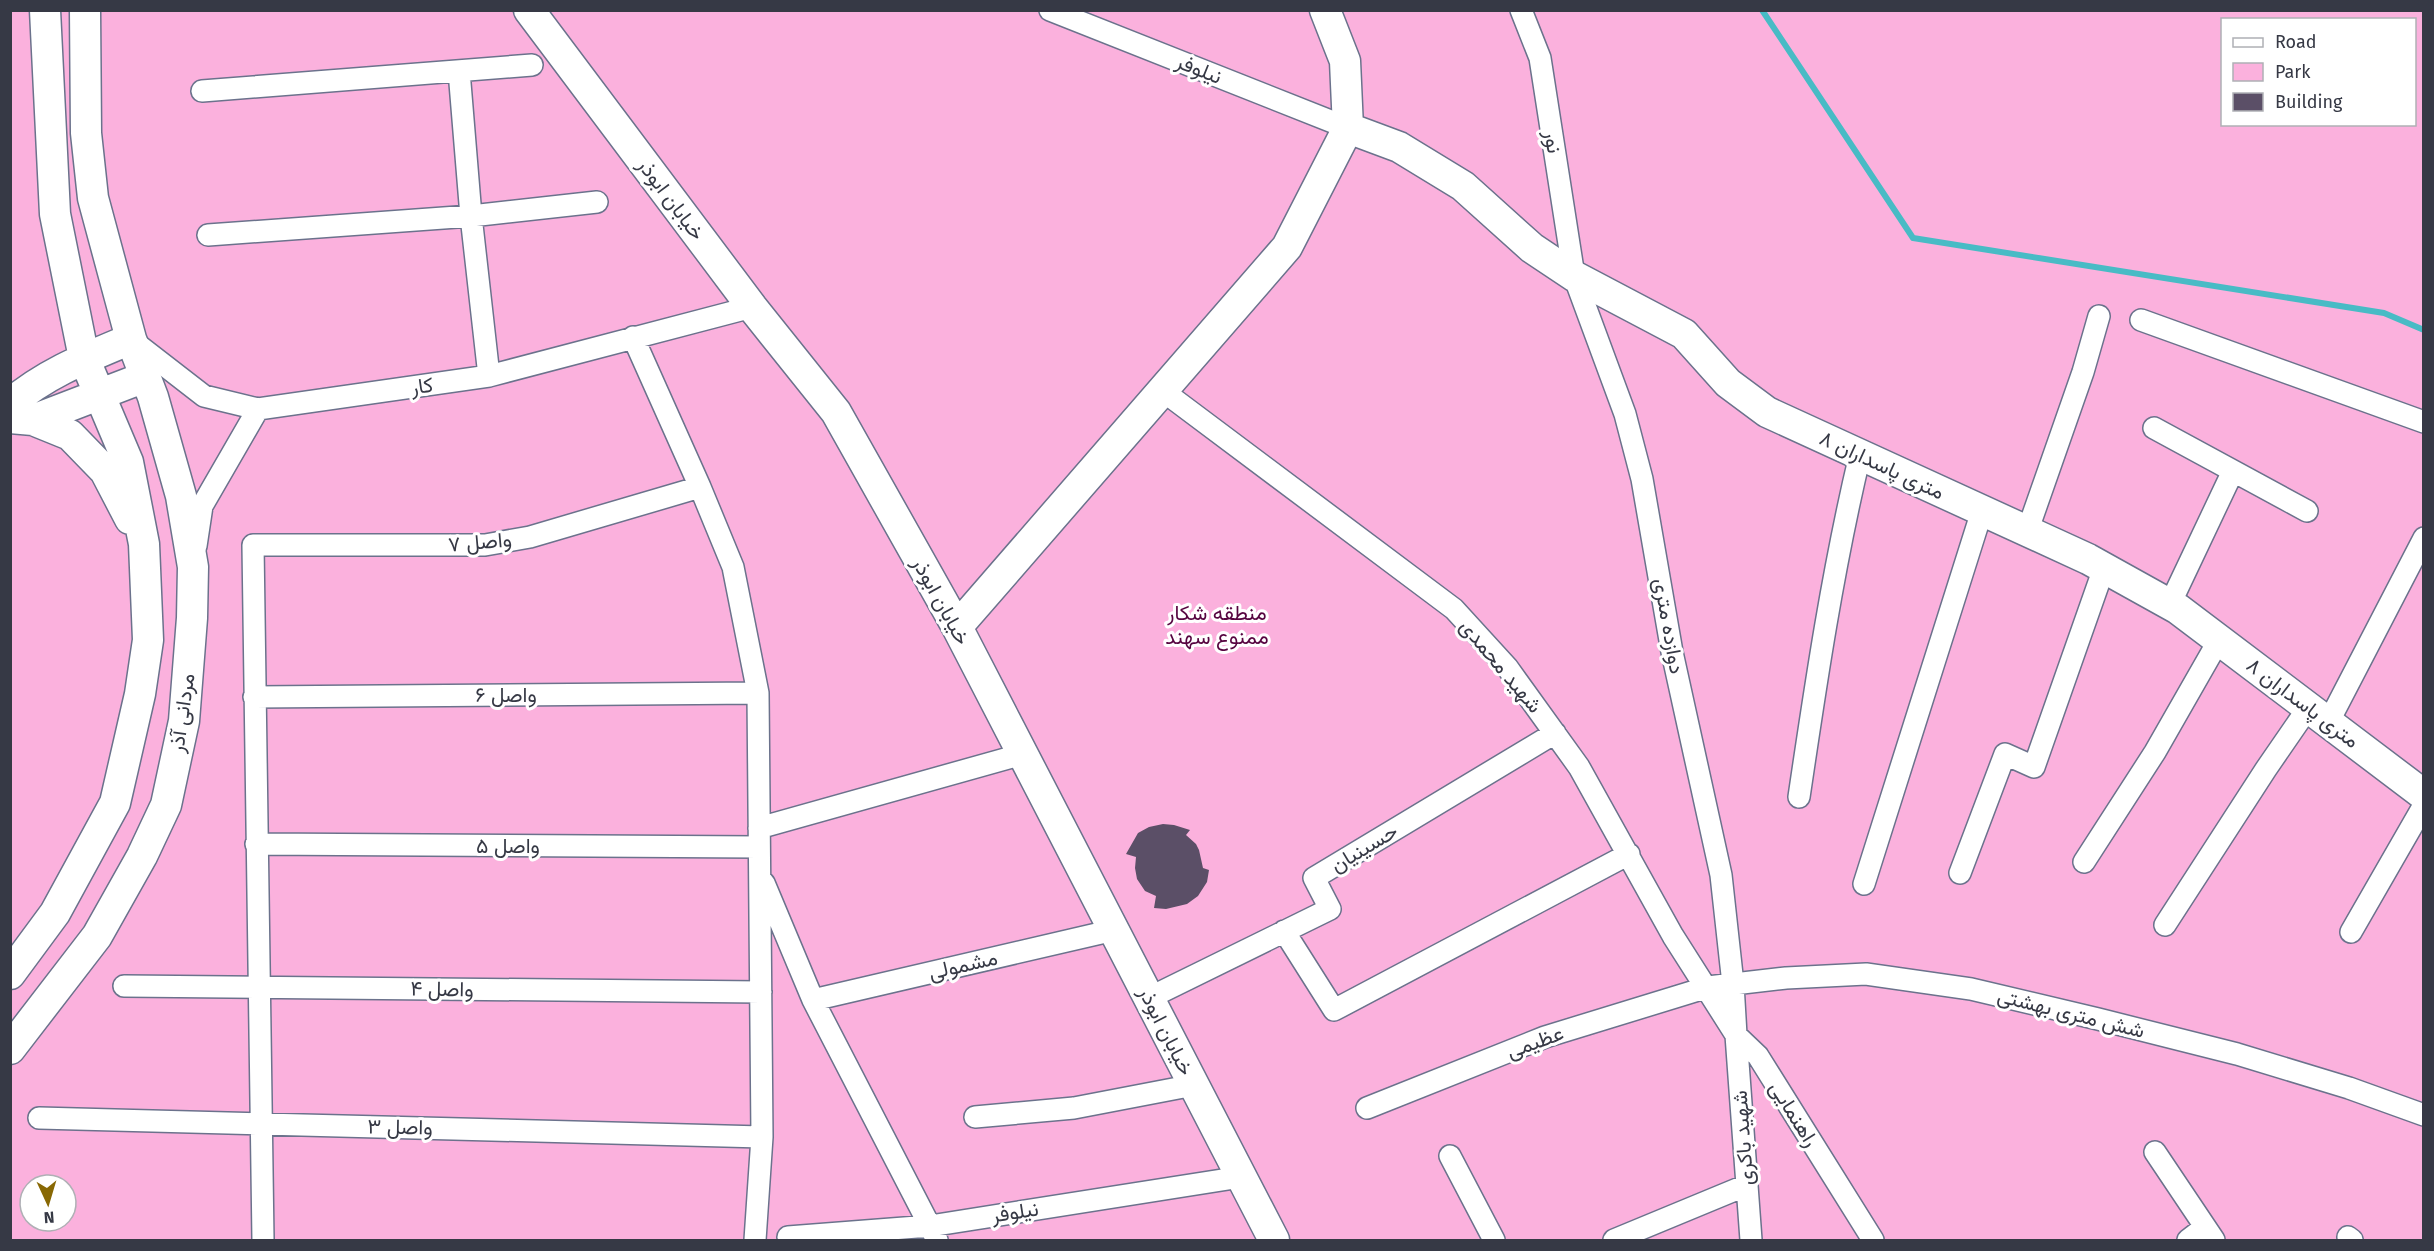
<svg xmlns="http://www.w3.org/2000/svg" width="2434" height="1251" font-family="'Fira Sans',Vazirmatn,sans-serif">
	<style>
		.green { fill: #fbb1dd; fill-rule: evenodd }
		.lines { fill: none; stroke-linecap: round; stroke-linejoin: round }
		.stream { stroke: #48bbc5; stroke-width: 6 }
		.building { fill: #5b4f67 }
		.street-casing { stroke: #6b728c; stroke-width: 24 }
		.secondary-casing { stroke: #6b728c; stroke-width: 33 }
		.street { stroke: #fff; stroke-width: 21 }
		.secondary { stroke: #fff; stroke-width: 30 }
		.labels { text-anchor: middle; stroke-width: 6; stroke-linejoin: round; paint-order: stroke }
		.street-label { font-size: 21px; fill: #363945; stroke: #fff }
		.park-label { font-size: 21px; fill: #560440; stroke: #fff }
	</style>
	<rect width="100%" height="100%" fill="#f9f9f9"/>
	<!-- green -->
	<path class="green" d="M11,11H2423V1240H11ZM2222,20H2414V124H2222ZM30,1185H66V1221H30Z"/>
	<g class="lines">
		<!-- stream -->
		<path class="stream" d="M1762,10L1913,238L2384,313L2424,330"/>
	</g>
	<!-- building -->
	<path class="building" d="M1163,824L1174,825L1190,830L1186,835L1196,844L1199,850L1203,868L1209,870L1207,882L1198,896L1187,904L1166,909L1154,908L1156,896L1145,891L1137,879L1135,868L1136,857L1126,854L1138,833L1149,827Z"/>
	<g class="lines">
		<defs>
			<path id="street" d="M1050,10L1348,128
				M1521,10L1540,58L1574,276L1625,414L1642,479L1672,652L1721,875L1733,984L1736,1035L1758,1056L1873,1240
				M459,71L471,216L489,376
				M202,91L532,65
				M208,235L471,216L597,202
				M2141,320L2424,422
				M633,337L700,487L733,567L758,693L762,1137L755,1240
				M133,341L204,396L258,409L489,376L752,307
				M1163,391L1454,609L1507,667L1579,767L1673,936L1736,1035L1751,1240
				M2154,428L2307,511
				M2027,532L2083,372L2099,316
				M196,546L202,506L258,409
				M2170,604L2233,471
				M254,697L758,693
				M2328,723L2424,538
				M1799,797C1816,682 1833,568 1860,455
				M759,828L1023,754
				M256,844L759,847
				M2084,862L2155,752L2219,640
				M1960,873L2005,754L2034,767L2104,568
				M764,883L813,1000L937,1240
				M1864,884L1982,511
				M2165,925L2266,769L2308,708
				M1284,931L1334,1010L1629,854
				M2351,932L2424,805
				M124,986L761,992
				M1149,998L1330,909L1314,878L1555,733
				M813,1000L1114,930
				M1367,1108L1545,1037L1708,987L1786,978L1866,974L1971,989L2098,1019L2237,1054L2349,1088L2424,1115
				M975,1117L1074,1108L1194,1085
				M39,1118L762,1137
				M2155,1152L2214,1240
				M1450,1156L1494,1240
				M788,1237L930,1226L1241,1177
				M2348,1237L2352,1240
				M263,1240L253,545H485L530,537L700,487
				M1614,1240L1747,1185
				M2188,1240L2205,1227"/>
			<path id="secondary" d="M529,10L752,307L836,412L957,627L1274,1240
				M1348,128L1399,147L1463,186L1532,248L1574,276L1684,334L1728,383L1767,412L2088,559L2178,609L2424,795
				M10,404C46,373 88,357 131,339
				M10,418L33,420L145,377
				M33,420L70,435L105,471L130,519
				M957,627L1287,247L1348,128L1345,61L1325,10
				M10,974L55,913L115,803L140,694L148,640L144,544L128,462L84,358L55,214L45,10
				M10,1049L97,936L142,856L166,805L184,721L192,618L193,567L181,496L153,397L131,339L93,198L86,133L85,10"/>
		</defs>
		<!-- street casing -->
		<use href="#street" class="street-casing"/>
		<!-- secondary casing -->
		<use href="#secondary" class="secondary-casing"/>
		<!-- street -->
		<use href="#street" class="street"/>
		<!-- secondary -->
		<use href="#secondary" class="secondary"/>
	</g>
	<g class="labels">
		<!-- street labels -->
		<g class="street-label">
			<text transform="translate(1199 69) rotate(22)" y="7">نیلوفر</text>
			<text transform="translate(1553 142) rotate(81)" y="7">نور</text>
			<text transform="translate(671 199) rotate(53)" y="7">خیابان ابوذر</text>
			<text transform="translate(422 386) rotate(-8)" y="7">کار</text>
			<text transform="translate(1882 465) rotate(25)" y="7">۸ متری پاسداران</text>
			<text transform="translate(480 542) rotate(-5)" y="7">واصل ۷</text>
			<text transform="translate(941 601) rotate(61)" y="7">خیابان ابوذر</text>
			<text transform="translate(1669 626) rotate(80)" y="7">دوازده متری</text>
			<text transform="translate(1501 666) rotate(50)" y="7">شهید محمدی</text>
			<text x="506" y="702">واصل ۶</text>
			<text transform="translate(2303 703) rotate(37)" y="7">۸ متری پاسداران</text>
			<text transform="translate(182 713) rotate(-82)" y="7">مردانی آذر</text>
			<text x="508" y="853">واصل ۵</text>
			<text transform="translate(1364 848) rotate(-31)" y="7">حسینیان</text>
			<text transform="translate(963 965) rotate(-13)" y="7">مشمولی</text>
			<text transform="translate(442 989) rotate(1)" y="7">واصل ۴</text>
			<text transform="translate(2071 1013) rotate(14)" y="7">شش متری بهشتی</text>
			<text transform="translate(1166 1031) rotate(63)" y="7">خیابان ابوذر</text>
			<text transform="translate(1535 1042) rotate(-20)" y="7">عظیمی</text>
			<text transform="translate(1794 1114) rotate(58)" y="7">راهنمایی</text>
			<text transform="translate(400 1127) rotate(1)" y="7">واصل ۳</text>
			<text transform="translate(1743 1138) rotate(-94)" y="7">شهید باکری</text>
			<text transform="translate(1015 1212) rotate(-9)" y="7">نیلوفر</text>
		</g>
		<!-- park labels -->
		<g class="park-label">
			<text x="1217" y="620">منطقه شکار<tspan x="1217" dy="24">ممنوع سهند</tspan></text>
		</g>
	</g>
	<!-- border -->
	<rect width="2434" height="1251" fill="none" stroke="#363945" stroke-width="24"/>
	<!-- legend -->
	<rect x="2221" y="18" width="195" height="108" fill="#ffffff" stroke="#afb0b5" stroke-width="1.5"/>
	<rect x="2233" y="38" width="30" height="9" fill="#ffffff" stroke="#afb0b5" stroke-width="1.5"/>
	<text x="2275" y="48" font-size="18" fill="#363945">Road</text>
	<rect x="2233" y="63" width="30" height="18" fill="#fbb1dd" stroke="#afb0b5" stroke-width="1.5"/>
	<text x="2275" y="78" font-size="18" fill="#363945">Park</text>
	<rect x="2233" y="93" width="30" height="18" fill="#5b4f67" stroke="#afb0b5" stroke-width="1.5"/>
	<text x="2275" y="108" font-size="18" fill="#363945">Building</text>
	<!-- north arrow -->
	<g transform="translate(48 1203) rotate(176)"><circle r="28" fill="#ffffff" stroke="#afb0b5" stroke-width="1.5"/>
	<path d="M0-4.5L10 22L0 15L-10 22Z" fill="#886804"/>
	<text y="-9" font-size="16" font-weight="bold" text-anchor="middle" fill="#363945">N</text>
	</g>
</svg>
